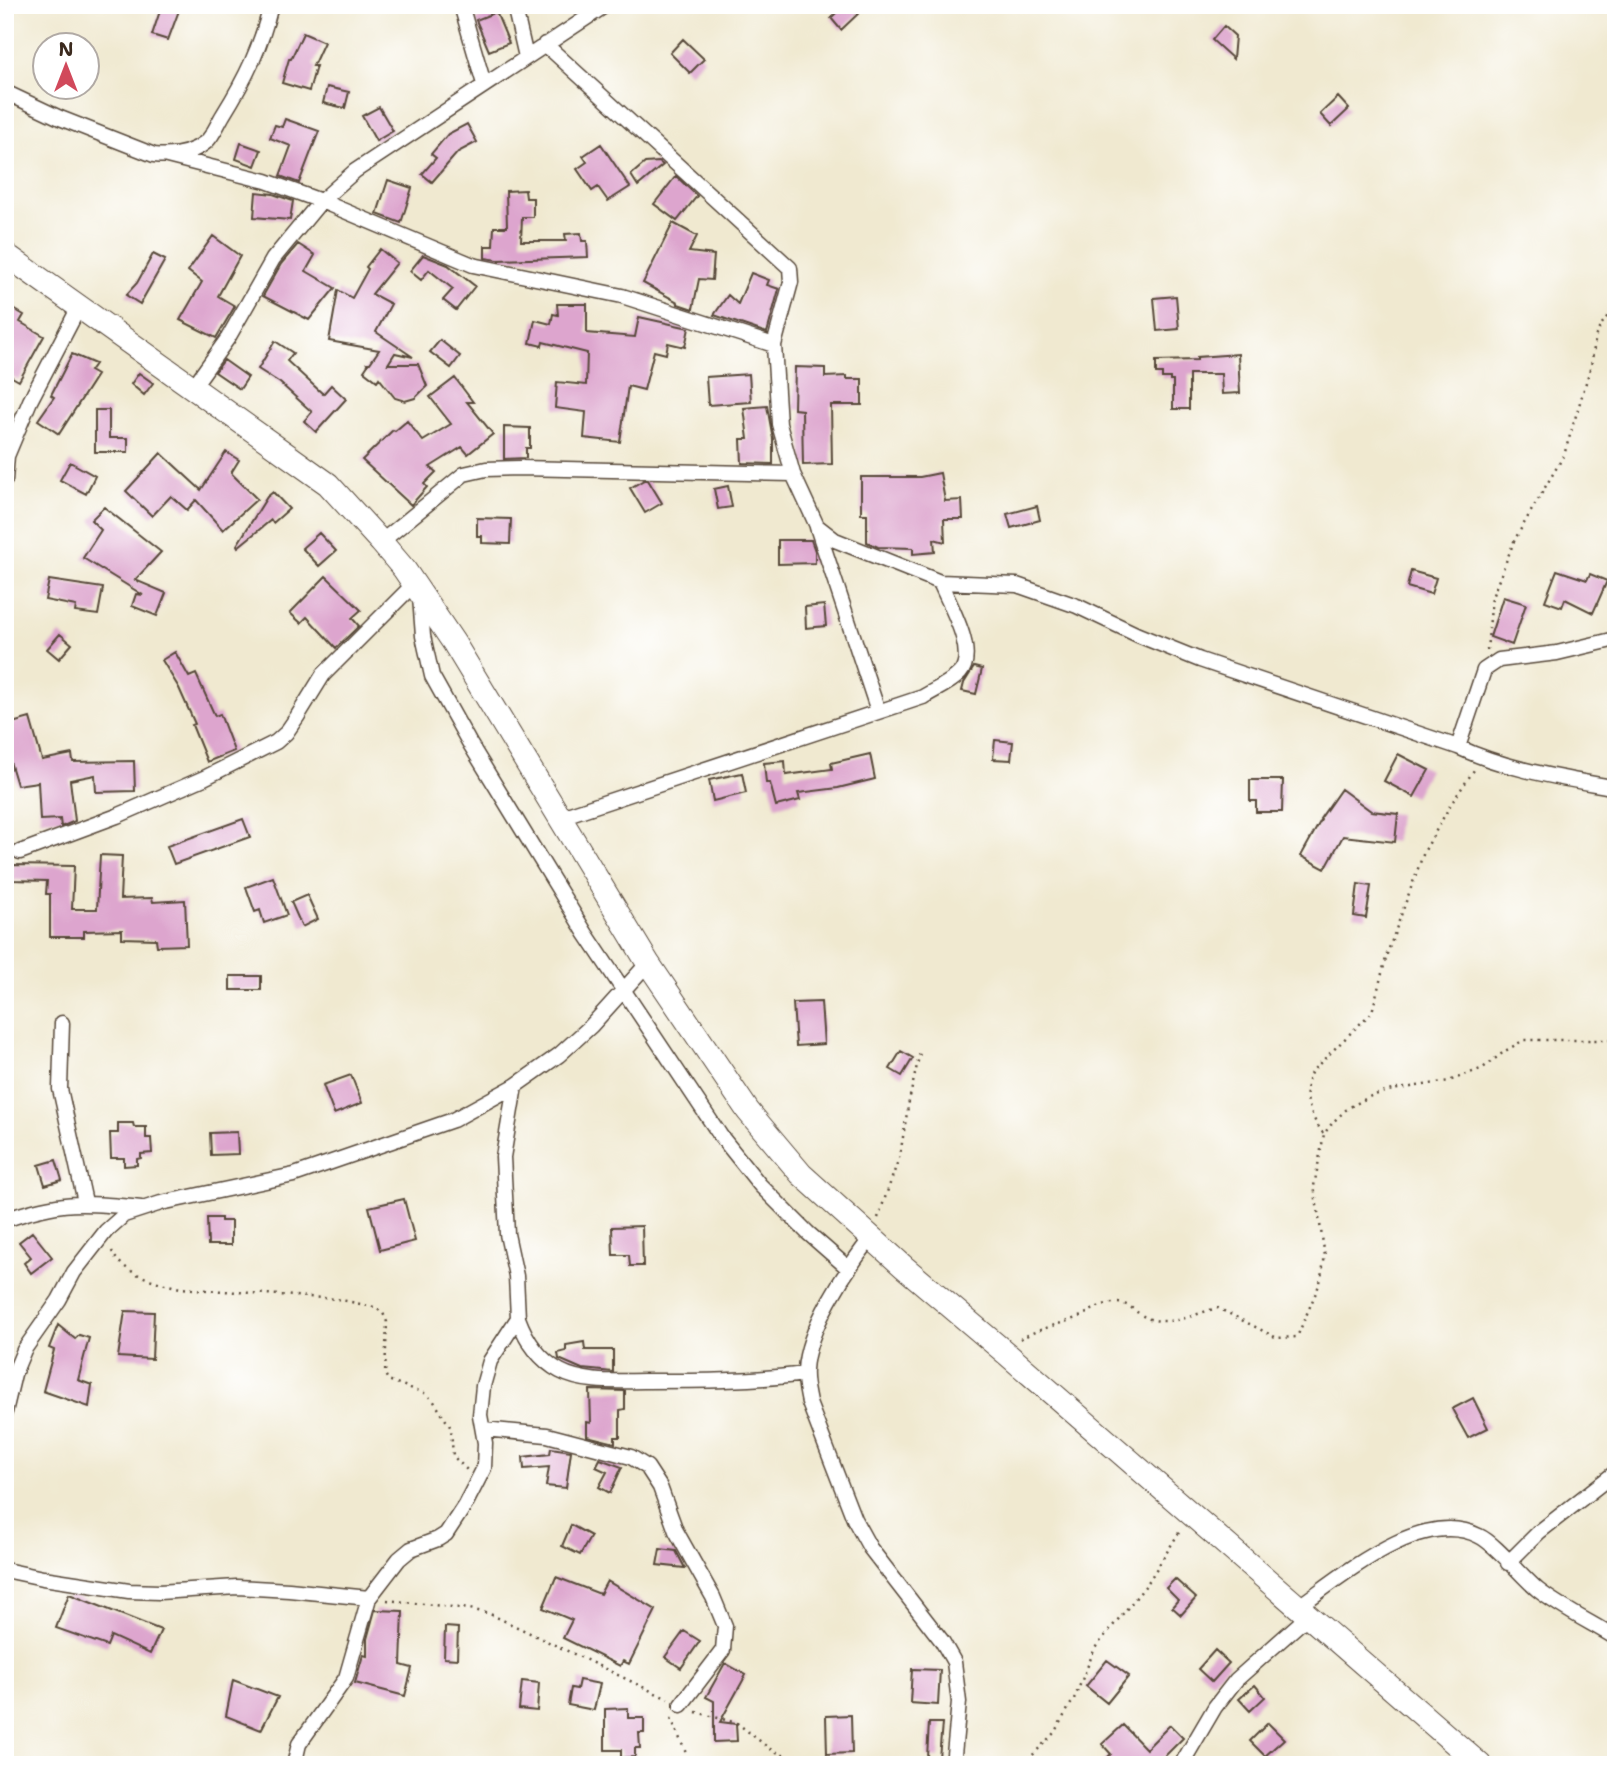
<svg xmlns="http://www.w3.org/2000/svg" width="1621" height="1770" font-family="'Shantell Sans',sans-serif">
	<style>
		.building { fill: #dda5ce }
		.lines { fill: none; stroke-linecap: round; stroke-linejoin: round }
		.street-casing { stroke: #564739; stroke-width: 17 }
		.primary-casing { stroke: #564739; stroke-width: 25 }
		.path { stroke: #564739; stroke-width: 2.5; stroke-dasharray: 2 5; stroke-linecap: butt }
		.street { stroke: #fff; stroke-width: 14 }
		.primary { stroke: #fff; stroke-width: 23 }
	</style>
	<rect width="100%" height="100%" fill="#fff"/>
	<filter id="ink" filterUnits="userSpaceOnUse"><feTurbulence type="fractalNoise" baseFrequency=".0143" numOctaves="2"/><feDisplacementMap in="SourceGraphic" scale="14" xChannelSelector="R" yChannelSelector="G"/><feConvolveMatrix kernelMatrix="1 2 1 2 8 2 1 2 1" color-interpolation-filters="sRGB"/></filter>
	<filter id="wash" filterUnits="userSpaceOnUse"><feTurbulence type="fractalNoise" baseFrequency=".00686" numOctaves="4" result="noise"/><feDisplacementMap in="SourceGraphic" scale="28" xChannelSelector="R" yChannelSelector="G"/><feGaussianBlur stdDeviation="1.57" result="paint"/><feColorMatrix in="noise" values="0 0 0 0 0 0 0 0 0 0 0 0 0 0 0 0 0 1.4 0 .05"/><feComposite in="paint" operator="in"/></filter>
	<g filter="url(#wash)">
		<rect width="100%" height="100%" fill="#f0e9d0"/>
		<g id="blocks">
			<!-- building -->
			<path class="building" d="M162,5H181L168,40L152,35Z
				M844,5H854L860,12L841,30L831,18Z
				M496,12L509,43L489,51L476,20Z
				M1224,26L1235,36L1233,59L1212,40Z
				M303,33L324,42L313,66H316L309,91L282,83L289,59H291Z
				M683,39L704,59L690,73L670,53Z
				M327,87L349,92L345,108L323,103Z
				M1338,97L1349,109L1331,126L1320,114Z
				M379,107L393,131L376,141L362,116Z
				M285,119L319,131L299,183L280,176L291,146L270,138L275,125L282,127Z
				M467,124L477,142L458,152L432,182L422,174L436,158L431,154L448,134Z
				M241,143L261,150L255,166L236,159Z
				M601,144L630,187L608,201L598,187L592,191L577,169L587,162L583,156Z
				M659,162L663,165L638,186L631,175L645,163Z
				M676,176L697,196L677,221L654,204Z
				M388,180L412,188L401,223L377,214Z
				M525,190L526,198H533V217H522L521,241H566L565,234L581,233L582,241H587L588,257L498,260L485,258V246H493L494,227H507L506,191Z
				M256,192L273,194L293,201L290,220L254,217Z
				M673,223L697,236L689,252L714,255L712,280L699,279L693,309L678,304V302L643,283Z
				M213,236L240,256L218,296L235,306L216,338L180,320L202,282L188,271Z
				M298,244L315,255L306,271L335,288L309,320L263,296L281,264Z
				M380,249L397,263L372,294L391,304L376,332L413,357L395,353L388,364H418L427,386L415,398L405,401L395,398L379,378L377,381L364,371L368,365L367,363H370L379,350L329,341L338,290L352,298L368,269L366,267Z
				M153,254L165,260L140,304L126,295L137,283Z
				M423,255L448,265L475,286L456,310L443,300L453,289L429,270L421,280L410,271Z
				M751,273L769,280L767,285L779,289L767,333L714,315L728,295L738,304Z
				M1176,296L1179,329L1157,331L1154,298Z
				M5,304L24,315L20,322L44,336L19,381L5,373V355L11,348L5,344Z
				M557,304H587V333L635,337L639,317L689,328L685,347L668,343L666,354L654,351L644,390L628,386L620,442L584,438L586,412L555,408L557,382L586,385L587,353L543,342L542,346L530,343L535,320L551,324L553,314L558,315Z
				M440,340L460,356L451,368L430,352Z
				M275,341L293,353L287,361L323,394L331,385L346,399L316,432L304,421L312,412L280,383L258,369Z
				M72,354L95,364L90,371L97,375L59,434L38,420L54,397L51,395Z
				M1238,354L1240,393L1222,394L1221,374H1189V409H1173V381H1170V378H1162V374H1156V361L1197,360V357Z
				M224,360L248,377L240,389L215,372Z
				M795,367L825,368V377L847,376V379H862V405H831L832,464L803,465L802,410L794,409Z
				M139,373L153,383L144,395L131,384Z
				M749,374L751,402L708,405L706,377Z
				M455,378L473,402H467L493,434L468,454L462,447L430,467L436,472L424,484L427,487L411,505L362,460L393,430L395,431L407,421L423,441L451,424L430,397Z
				M767,406L773,439V464L742,463L741,439H748L744,408Z
				M95,410H109V438H128V452H95Z
				M504,427L530,428V448H526V458L504,459Z
				M226,452L239,460L231,473L257,499L223,530L196,500L187,510L171,496L152,516L126,491L161,453L201,490Z
				M70,462L95,476L86,494L60,480Z
				M940,473L945,501L962,500L963,519H944L945,542L934,539L935,552L913,554V548L878,547L867,542V514H861V477H920Z
				M644,480H648L662,503L645,513L630,488Z
				M728,486L732,507L718,509L714,489Z
				M273,492L289,509L273,523L271,520L238,547L237,545L267,497Z
				M1037,506L1040,520L1011,528L1007,514Z
				M104,507L161,552L135,580L166,593L157,616L132,606L136,594L143,595L83,558L101,530L91,520Z
				M477,518L511,519L510,544L482,543V536H477Z
				M319,533L336,551L319,566L302,548Z
				M778,540H811L815,551V563L778,564Z
				M1557,570L1587,580L1590,574L1607,581L1593,613L1565,599L1562,607L1545,601Z
				M1411,571L1436,578L1431,594L1407,587Z
				M326,576L361,610L352,618L359,626L336,648L307,617L301,623L290,613Z
				M49,580L103,588L98,615L75,612L76,606L45,600Z
				M1503,597L1526,604L1512,645L1490,637Z
				M824,605L826,626L806,628L805,607Z
				M60,634L72,644L59,659L47,649Z
				M175,652L189,677L196,674L215,716L220,714L234,751L207,762L192,725L195,724L179,688L162,660Z
				M974,667L982,669L976,694L962,691L964,683Z
				M30,718L42,760L72,754L73,762L134,761L135,791L96,792L95,775L70,780L75,821L61,827L60,819L40,820L38,782L17,785L5,745V725Z
				M995,740L1013,742L1011,760L993,759Z
				M870,754L875,779L838,788L798,793L800,800L776,806L770,783H766L764,763L785,761L786,775L832,769L831,763Z
				M1398,754L1429,770L1414,797L1384,781Z
				M742,773L746,793L713,801L709,780Z
				M1250,780H1283L1282,812H1256V801H1250Z
				M1341,789L1371,811L1398,814L1395,842L1343,836L1325,869L1301,856L1321,820L1320,819Z
				M243,819L250,837L174,864L167,846Z
				M100,855L122,856L120,899L152,898L153,902L185,900L187,945L157,946L156,939L122,938V930L84,931V937H50V894H46L47,881L13,880V865L74,866L72,909H97Z
				M273,877L287,915L264,923L260,910L255,912L246,887Z
				M1358,884L1371,886L1366,918L1354,916Z
				M307,895L318,919L302,927L291,902Z
				M230,976H261V990H230Z
				M821,1002L824,1044L796,1046L793,1003Z
				M901,1051L913,1058L902,1076L890,1069Z
				M351,1075L362,1103L334,1114L323,1085Z
				M118,1123H133L134,1127H146V1138H151L152,1153L141,1154V1158L137,1159V1165L124,1166V1158H111L110,1133H118Z
				M237,1132L238,1154L211,1155L210,1133Z
				M56,1160L62,1180L45,1185L39,1165Z
				M404,1199L415,1241L380,1250L369,1207Z
				M207,1218H221V1221H231V1245H208Z
				M642,1226L643,1266H630L629,1255H613L612,1227Z
				M32,1232L52,1257L31,1273L24,1263L31,1257L19,1242Z
				M125,1311L154,1312L152,1359L118,1357Z
				M58,1325L75,1339L79,1335L89,1338L78,1380L92,1385L89,1407L43,1391L54,1350L49,1348Z
				M584,1342L585,1350H613V1372L582,1369L559,1359L558,1353L566,1351V1345Z
				M590,1390L625,1391V1409L620,1410V1437H615V1443L587,1436V1422L591,1423Z
				M1473,1398L1488,1428L1468,1438L1452,1409Z
				M551,1448L571,1451L566,1488L546,1486L549,1467L524,1469L523,1457L550,1454Z
				M600,1459L622,1467L610,1493L599,1487L607,1472L596,1467Z
				M571,1525L591,1536L580,1555L562,1546Z
				M660,1549L676,1551L685,1568L657,1565Z
				M556,1577L600,1594L607,1581L656,1610L629,1664L623,1661L620,1666L563,1638L572,1620L543,1608Z
				M1175,1579L1196,1598L1181,1615L1172,1607L1178,1600L1166,1588Z
				M69,1594L161,1630L150,1654L111,1636L107,1646L56,1628Z
				M375,1610L403,1611L401,1665L412,1668L405,1696L355,1683L363,1655L367,1656V1639Z
				M445,1627L458,1628L457,1659L444,1658Z
				M684,1631L700,1641L681,1668L665,1657Z
				M1215,1650L1229,1663L1212,1682L1198,1669Z
				M1107,1660L1129,1676L1107,1703L1086,1686Z
				M725,1663L746,1675L720,1722L736,1724L737,1741L714,1742V1701L706,1697Z
				M912,1669L940,1670L938,1705L910,1703Z
				M233,1680L278,1697L261,1730L226,1716Z
				M579,1680L600,1684L594,1710L568,1705L571,1688L577,1689Z
				M522,1681L539,1683L537,1711L519,1709Z
				M1255,1685L1265,1697L1250,1711L1239,1699Z
				M628,1708V1718H644V1733H639L640,1748H635V1757L621,1758V1750H605V1709Z
				M851,1715L852,1753L827,1754L826,1716Z
				M929,1723H942L939,1758L927,1757Z
				M1268,1723L1284,1739L1265,1756L1250,1741Z
				M1123,1725L1146,1749L1170,1725L1183,1738L1156,1765H1100L1111,1754L1102,1744Z"/>
		</g>
	</g>
	<g filter="url(#ink)">
		<use href="#blocks" fill-opacity="0" stroke="#564739" stroke-width="2"/>
		<g class="lines">
			<defs>
				<path id="street" d="M461,5L484,84
					M514,5L526,57
					M545,44L790,268L791,282L774,345L779,424L793,474L817,526L835,540L940,582L1017,585L1077,606L1138,635L1200,660L1458,747C1507,770 1562,778 1616,788
					M5,92L60,118L154,155C172,157 191,154 206,142C213,136 218,123 223,115C246,78 261,47 271,5
					M167,156L266,181L321,201L473,265L622,296L774,345
					M193,387L228,338L273,259L321,201L355,171L606,5
					M5,480L7,456L30,401L79,307
					M817,527L878,711
					M381,542L464,474L486,469L520,468L793,474
					M420,597L423,636L432,676L470,744L586,934L720,1135L760,1185L808,1233L848,1268
					M1458,747L1484,670L1499,660L1557,653L1616,639
					M561,817L923,697C934,690 951,683 960,673C978,652 949,604 940,582
					M20,852L117,816L204,778L276,742L286,733L297,717L323,675L414,584
					M62,1023L60,1089L85,1202
					M5,1220C60,1200 84,1202 141,1208
					M871,1238C846,1270 807,1329 805,1370C804,1381 807,1392 809,1403L854,1519L870,1548L942,1641L954,1662L959,1702L953,1765
					M518,1318C526,1340 538,1359 560,1371C584,1384 618,1381 644,1381C698,1381 751,1381 804,1374
					M5,1412L14,1374L24,1350L59,1300L74,1272L106,1231L124,1215L161,1203L294,1175L453,1120L515,1086L559,1055L591,1026L648,963
					M483,1429L547,1435L631,1457L647,1467L660,1487L676,1531L713,1597L725,1626L723,1650L681,1705
					M1508,1563L1539,1532L1616,1472
					M5,1570L43,1578L129,1591L159,1592L237,1587L289,1590L369,1598
					M1298,1607C1342,1576 1422,1507 1479,1536C1495,1543 1522,1577 1538,1590C1561,1608 1590,1622 1616,1638
					M294,1765L299,1744L346,1678L369,1598L399,1559L411,1549L438,1539L446,1534L465,1505L484,1468L485,1443L480,1415L483,1386L490,1361L518,1318L516,1276L507,1234L503,1157L515,1086
					M1181,1765L1215,1707L1236,1680L1308,1616"/>
				<path id="primary" d="M5,254L328,484L381,542L404,569L454,643L648,963L748,1111L801,1174L904,1267L1007,1354L1480,1765"/>
			</defs>
			<!-- street casing -->
			<use href="#street" class="street-casing"/>
			<!-- primary casing -->
			<use href="#primary" class="primary-casing"/>
			<!-- path -->
			<path class="path" d="M1487,650L1492,597L1515,539L1564,455L1591,366L1596,335L1601,325L1616,305
				M1323,1133C1310,1116 1300,1091 1312,1071L1372,1012L1387,954L1424,852L1451,804L1474,770
				M878,1218L900,1155L909,1101L920,1052
				M112,1251C121,1274 158,1282 180,1288L337,1299L374,1307L383,1313L387,1322L385,1374L388,1380L424,1393L433,1400L451,1428L453,1456L467,1470
				M1020,1339C1038,1329 1057,1325 1076,1318C1092,1312 1098,1303 1116,1303C1132,1303 1136,1315 1150,1319C1176,1326 1195,1313 1218,1308L1277,1338L1297,1337L1320,1283L1325,1256L1314,1186L1324,1134L1333,1122L1348,1108L1371,1096L1392,1090L1449,1081L1483,1068L1505,1051L1524,1040H1616
				M387,1600L470,1609L490,1614L668,1699
				M696,1712L737,1723L770,1749L805,1765
				M671,1718L691,1765
				M1023,1765L1054,1733L1075,1697L1095,1648L1147,1584L1180,1531"/>
			<!-- street -->
			<use href="#street" class="street"/>
			<!-- primary -->
			<use href="#primary" class="primary"/>
		</g>
	</g>
	<!-- margin -->
	<rect width="1621" height="1770" fill="none" stroke="#fff" stroke-width="28"/>
	<!-- north arrow -->
	<g transform="translate(66 66)"><circle r="33" fill="#ffffff" stroke="#b1aaa5" stroke-width="2"/>
	<path d="M0-5L12 26L0 18L-12 26Z" fill="#d1495b"/>
	<text y="-10" font-size="19" font-weight="bold" text-anchor="middle" fill="#3b2a1e">N</text>
	</g>
</svg>
